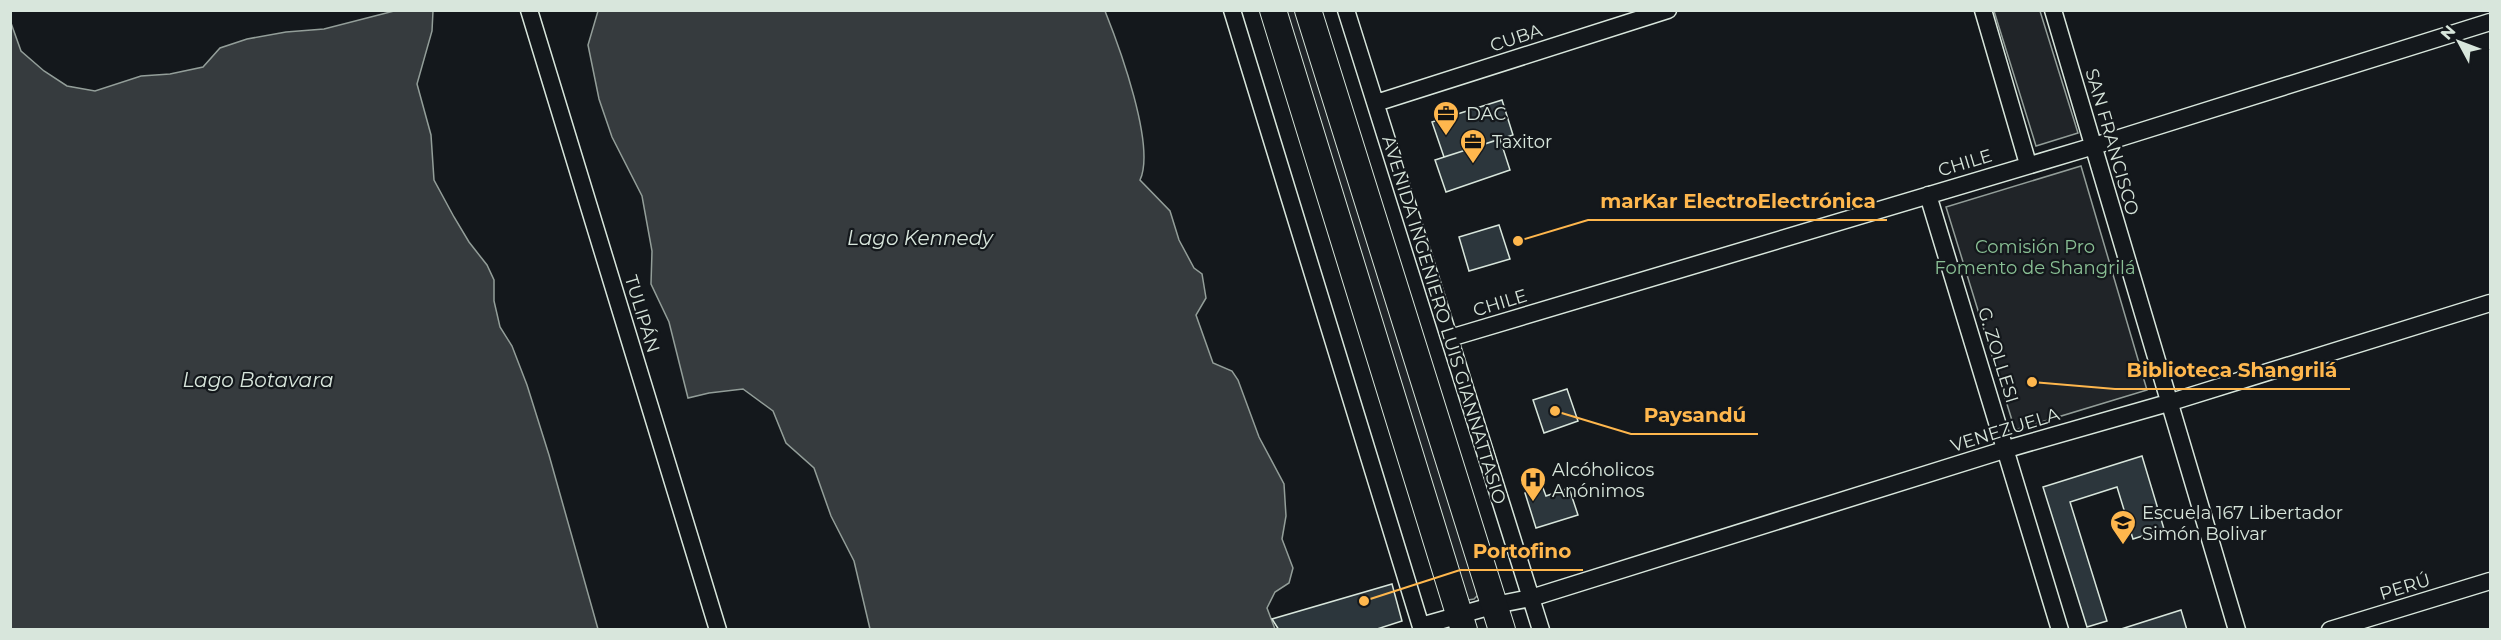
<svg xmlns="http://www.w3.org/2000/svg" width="2501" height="640" font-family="Montserrat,sans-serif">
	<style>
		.green { fill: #202428; stroke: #939e99; stroke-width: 1.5 }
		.water { fill: #363b3e; stroke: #939e99; stroke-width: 1.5 }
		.building { fill: #2c363c; stroke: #d8e6dc; stroke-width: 1.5 }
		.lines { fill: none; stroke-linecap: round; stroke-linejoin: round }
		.street-casing { stroke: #d8e6dc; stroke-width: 19 }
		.primary-casing { stroke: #d8e6dc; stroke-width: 28 }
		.street { stroke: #14181c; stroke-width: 16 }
		.primary { stroke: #14181c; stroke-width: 26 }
		.labels { text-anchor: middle; stroke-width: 4.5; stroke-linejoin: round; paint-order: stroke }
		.street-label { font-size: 18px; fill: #d8e6dc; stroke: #14181c }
		.poi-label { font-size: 18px; fill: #d8e6dc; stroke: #14181c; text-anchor: start }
		.park-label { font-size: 18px; fill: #8ac095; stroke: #14181c }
		.water-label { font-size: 20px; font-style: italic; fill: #d8e6dc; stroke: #14181c }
		.leader { fill: none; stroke: #ffb74d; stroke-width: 2 }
		.callout-dot { fill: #ffb74d; stroke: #14181c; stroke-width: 2 }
		.callout-label { font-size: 20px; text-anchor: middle; font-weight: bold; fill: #ffb74d; stroke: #14181c; stroke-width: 4.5; stroke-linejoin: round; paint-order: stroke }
	</style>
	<rect width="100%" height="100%" fill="#14181c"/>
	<!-- green -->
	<path class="green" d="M1283,11H1301L1479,594L1474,599L1468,600L1464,596Z
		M1994,11H2040L2078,133L2036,146Z
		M2081,166L2147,390L2015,430L1946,207Z"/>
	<!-- water -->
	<path class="water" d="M394,11H433L432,31L417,84L431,135L434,180L454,217L469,242L487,265L494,280V301L500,327L512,346L527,385L549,455L598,629H11V23L21,51L44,71L67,86L95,91L141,76L170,74L203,67L220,48L247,39L286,32L324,29Z
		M598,11H1105C1119,46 1156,146 1140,180L1170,211L1179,240L1194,268L1202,274L1206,298L1196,315L1213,363L1232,371L1238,380L1259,437L1284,484L1286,516L1282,539L1293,568L1289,583L1275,592L1267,608L1275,629H870L854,561L831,516L814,468L786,443L773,411L743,389L709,393L688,398L669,322L651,284L652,251L642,196L612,137L599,99L588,45Z"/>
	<!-- building -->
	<path class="building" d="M1502,100L1513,135L1444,157L1432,122Z
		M1500,139L1510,170L1446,192L1435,160Z
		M1499,225L1510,259L1469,271L1459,237Z
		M1567,389L1578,421L1544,433L1533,400Z
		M2142,456L2164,529L2133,539L2117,487L2070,502L2107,621L2087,627L2043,487Z
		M1543,488L1546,496L1569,488L1578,515L1536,528L1525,493Z
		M1392,584L1402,621L1374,630H1279L1272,619Z
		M2181,610L2187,630H2118Z"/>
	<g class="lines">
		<defs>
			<path id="street" d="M529,10L718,630
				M1232,10L1422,630
				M1346,10L1541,630
				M1983,10L2028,164
				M2053,10L2237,630
				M1376,103L1668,10
				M1928,195L2060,630
				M1450,338L2094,146L2490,22
				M1421,626L1495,605L1531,598L2007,449L2168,403L2490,303
				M2330,630L2490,581"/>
			<path id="primary" d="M1273,10L1464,630
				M1308,10L1502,630"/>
		</defs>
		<!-- street casing -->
		<use href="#street" class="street-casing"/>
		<!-- primary casing -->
		<use href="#primary" class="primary-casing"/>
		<!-- street -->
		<use href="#street" class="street"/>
		<!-- primary -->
		<use href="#primary" class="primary"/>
	</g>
	<!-- icons -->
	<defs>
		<symbol id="office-pin" viewBox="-11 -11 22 30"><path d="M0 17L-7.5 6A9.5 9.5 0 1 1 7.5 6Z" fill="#ffb74d" stroke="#14181c"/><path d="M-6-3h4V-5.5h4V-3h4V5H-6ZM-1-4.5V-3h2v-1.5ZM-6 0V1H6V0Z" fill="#111"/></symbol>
		<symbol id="hospital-pin" viewBox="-11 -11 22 30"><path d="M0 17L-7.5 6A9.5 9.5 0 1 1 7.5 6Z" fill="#ffb74d" stroke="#14181c"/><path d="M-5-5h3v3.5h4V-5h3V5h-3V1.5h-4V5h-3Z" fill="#111"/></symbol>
		<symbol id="school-pin" viewBox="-11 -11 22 30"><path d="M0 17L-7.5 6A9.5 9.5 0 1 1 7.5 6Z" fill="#ffb74d" stroke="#14181c"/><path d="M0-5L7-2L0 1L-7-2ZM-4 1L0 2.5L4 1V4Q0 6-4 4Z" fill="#111"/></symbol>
	</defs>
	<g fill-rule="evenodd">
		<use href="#office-pin" x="1431" y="99" width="30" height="40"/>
		<use href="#office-pin" x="1458" y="127" width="30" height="40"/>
		<use href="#hospital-pin" x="1518" y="465" width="30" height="40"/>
		<use href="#school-pin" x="2108" y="508" width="30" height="40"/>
	</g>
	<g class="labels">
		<!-- street labels -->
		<g class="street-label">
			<text transform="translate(1516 38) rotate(-18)" y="6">CUBA</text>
			<text transform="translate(2112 142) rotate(74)" y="6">SAN FRANCISCO</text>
			<text transform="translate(1965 163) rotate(-17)" y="6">CHILE</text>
			<text transform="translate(1500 303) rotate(-17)" y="6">CHILE</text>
			<text transform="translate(642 314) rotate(73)" y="6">TULIPÁN</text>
			<text transform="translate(1444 320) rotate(73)" y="6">AVENIDA INGENIERO LUIS GIANNATTASIO</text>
			<text transform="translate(1998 355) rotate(73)" y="6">G. ZOLLESI</text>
			<text transform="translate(2005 430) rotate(-17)" y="6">VENEZUELA</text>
			<text transform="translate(2405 587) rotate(-17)" y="6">PERÚ</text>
		</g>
		<!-- poi labels -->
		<g class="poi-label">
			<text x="1466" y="120">DAC</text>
			<text x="1492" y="148">Taxitor</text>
			<text x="1552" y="476">Alcóholicos<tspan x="1552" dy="21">Anónimos</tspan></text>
			<text x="2142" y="519">Escuela 167 Libertador<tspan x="2142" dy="21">Simón Bolivar</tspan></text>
		</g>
		<!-- park labels -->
		<g class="park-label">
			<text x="2035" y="253">Comisión Pro<tspan x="2035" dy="21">Fomento de Shangrilá</tspan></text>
		</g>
		<!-- water labels -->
		<g class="water-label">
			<text x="920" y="245">Lago Kennedy</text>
			<text x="258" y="387">Lago Botavara</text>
		</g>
	</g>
	<!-- callouts -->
	<path class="leader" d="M1518 241L1588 220H1887M2032 382L2115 389H2350M1555 411L1631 434H1758M1364 601L1460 570H1583"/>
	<g class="callout-dot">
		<circle cx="1518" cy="241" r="6"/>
		<circle cx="2032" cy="382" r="6"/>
		<circle cx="1555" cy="411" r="6"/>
		<circle cx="1364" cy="601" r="6"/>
	</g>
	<g class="callout-label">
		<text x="1738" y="208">marKar ElectroElectrónica</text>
		<text x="2232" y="377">Biblioteca Shangrilá</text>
		<text x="1695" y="422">Paysandú</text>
		<text x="1522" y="558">Portofino</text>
	</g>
	<!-- border -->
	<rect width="2501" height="640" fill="none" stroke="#d8e6dc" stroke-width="24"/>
	<!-- north arrow -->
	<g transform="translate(2459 42) rotate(311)" stroke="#14181c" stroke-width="4.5" paint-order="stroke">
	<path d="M0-4.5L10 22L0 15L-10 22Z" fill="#d8e6dc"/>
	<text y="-9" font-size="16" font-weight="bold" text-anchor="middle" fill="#d8e6dc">N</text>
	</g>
</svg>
